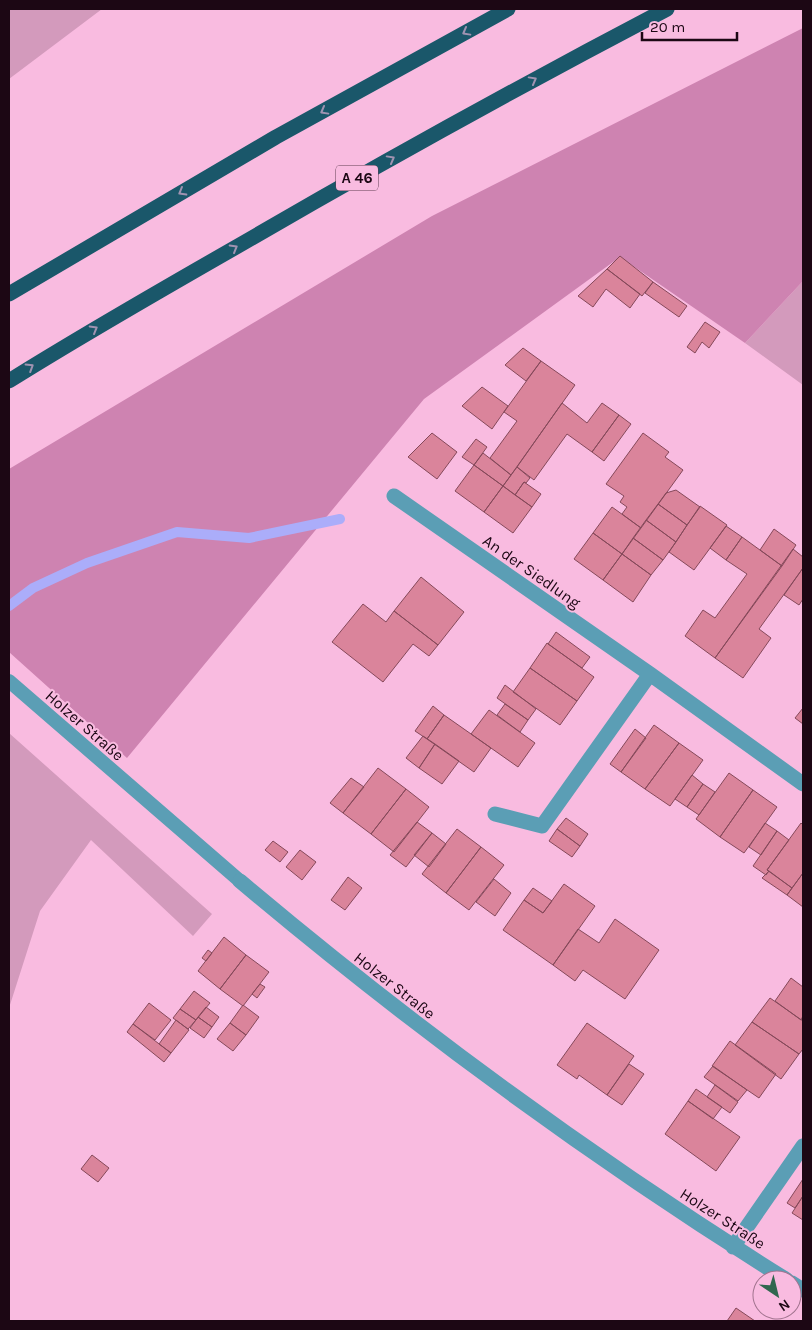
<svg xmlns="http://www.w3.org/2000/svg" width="812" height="1330" font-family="Karla,sans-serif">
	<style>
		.green { fill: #d39abc }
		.forest { fill: #ce83b1 }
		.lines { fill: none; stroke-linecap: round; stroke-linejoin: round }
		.stream { stroke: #abadfa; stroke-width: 10 }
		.building { fill: #da849b; stroke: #85495a }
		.lane { stroke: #5b9eb5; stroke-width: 14 }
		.street { stroke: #5b9eb5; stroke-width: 15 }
		.highway { stroke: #1a576a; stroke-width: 15 }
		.oneway { stroke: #a093b1 }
		.labels { text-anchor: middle; stroke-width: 4; stroke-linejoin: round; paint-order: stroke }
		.shield { fill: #f9bbe0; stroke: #5e3d51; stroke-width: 1 }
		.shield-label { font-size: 15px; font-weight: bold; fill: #1c0714 }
		.street-label { font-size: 16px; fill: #1c0714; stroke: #f9bbe0 }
	</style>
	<rect width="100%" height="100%" fill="#f9bbe0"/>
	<!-- green -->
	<path class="green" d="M9,9H102L9,79Z
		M803,281V385L745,343Z
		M9,733L212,914L193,936L91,840L40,911L9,1008Z"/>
	<!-- forest -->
	<path class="forest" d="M803,28V281L745,343L620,257L424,399L127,758L9,652V469L432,216Z"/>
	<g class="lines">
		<!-- stream -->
		<path class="stream" d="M9,606L33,588L87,563L177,532L249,538L340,519"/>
	</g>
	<!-- building -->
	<path class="building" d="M620,256L653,282L642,296L607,269Z
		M607,269L640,294L630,308L606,289L593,307L578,296Z
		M653,282L687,306L679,317L645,293Z
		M705,322L720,332L709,348L702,342L695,353L687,347Z
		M523,348L541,361L526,381L505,365Z
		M541,361L575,385L511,475L490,458L517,421L504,412Z
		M482,387L508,406L492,429L462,406Z
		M562,403L587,423L602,403L619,415L592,452L567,434L534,480L517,467Z
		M619,415L631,424L604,461L592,452Z
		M432,433L457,452L437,479L408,457Z
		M643,433L669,452L665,457L683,470L641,528L622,514L627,507L620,502L624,496L606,484Z
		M476,439L487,447L474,465L462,457Z
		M483,453L511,475L503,486L474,465Z
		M474,465L503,486L484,512L455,491Z
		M517,467L530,478L526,483L524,482L515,495L503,486Z
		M524,482L541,494L532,507L515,495Z
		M503,486L532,507L513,533L484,512Z
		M676,490L700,507L687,525L658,504L666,493Z
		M658,504L687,525L676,542L646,520Z
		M700,506L727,525L694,570L669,552Z
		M612,507L641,528L622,554L593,533Z
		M646,520L676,542L663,560L633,538Z
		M726,526L742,537L726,560L710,548Z
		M774,529L796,545L782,566L760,550Z
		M593,533L622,554L603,580L574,559Z
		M742,537L782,566L715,658L685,636L703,610L715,618L747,574L726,560Z
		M633,538L663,560L651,575L622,554Z
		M793,549L803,557V568L759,629L771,638L743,678L715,658Z
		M622,554L651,575L633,602L603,580Z
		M803,568V599L799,605L784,595Z
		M421,577L464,612L438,645L394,611Z
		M363,604L386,622L394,611L438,645L429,656L413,644L383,682L332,642Z
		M556,632L590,657L582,668L548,644Z
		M547,643L594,677L577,701L530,668Z
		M530,668L577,701L560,725L513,692Z
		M505,685L536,709L528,720L497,698Z
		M505,704L528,720L520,732L497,715Z
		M433,706L444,715L427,739L415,731Z
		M803,708V724L795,718Z
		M489,710L535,743L518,767L471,734Z
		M444,715L491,748L474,772L427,739Z
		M654,725L679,743L645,789L621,772Z
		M635,729L646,738L621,772L610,764Z
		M423,736L435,744L419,768L406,758Z
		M679,743L703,760L670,806L645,789Z
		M435,744L459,761L442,784L419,768Z
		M378,768L406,789L371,834L343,813Z
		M729,773L753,790L720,837L696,819Z
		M692,775L703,784L687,807L675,799Z
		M351,778L364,787L343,813L330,803Z
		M703,784L715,792L699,815L687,807Z
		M406,789L429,807L394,852L371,834Z
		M753,790L777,807L744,853L720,837Z
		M566,818L588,834L580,846L557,829Z
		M417,822L432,833L406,867L390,855Z
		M765,823L777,831L761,855L749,847Z
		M801,823L803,825V873L792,888L767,870Z
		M457,829L481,847L446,893L422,874Z
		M557,829L580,846L572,857L549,841Z
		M777,831L789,840L767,870L769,871L766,875L753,866Z
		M432,833L446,844L429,867L414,855Z
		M273,841L288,852L280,862L265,850Z
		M481,847L504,865L469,910L446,893Z
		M300,850L316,862L302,880L286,867Z
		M769,871L792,888L787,895L762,878Z
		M803,873V907L787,895Z
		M348,877L362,888L345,910L331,900Z
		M494,879L511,893L495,916L476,902Z
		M564,884L595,906L553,965L503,930L524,900L543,913Z
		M533,888L552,901L543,913L524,900Z
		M615,919L659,950L625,999L583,970L575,981L553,965L578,929L599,943Z
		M224,937L246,955L220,989L198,971Z
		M208,950L212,953L206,961L202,958Z
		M246,955L269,972L243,1006L220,989Z
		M791,978L803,987V1016L801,1020L775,1001Z
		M260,984L265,987L257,998L252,994Z
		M194,991L210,1003L196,1020L180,1009Z
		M770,998L803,1021V1049L799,1054L752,1022Z
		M149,1003L171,1020L155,1040L133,1024Z
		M243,1005L259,1017L246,1035L230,1023Z
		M206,1007L219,1017L212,1027L198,1017Z
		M180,1009L196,1020L188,1029L173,1018Z
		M198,1017L212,1027L204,1038L190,1028Z
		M176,1020L189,1030L171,1053L159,1044Z
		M752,1022L799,1054L781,1079L735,1045Z
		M230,1023L246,1035L233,1051L217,1039Z
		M587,1023L634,1056L607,1095L579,1075L577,1079L557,1065Z
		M133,1024L171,1053L164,1062L127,1032Z
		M730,1041L776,1074L759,1098L712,1066Z
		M629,1064L644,1074L622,1105L607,1095Z
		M713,1066L747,1090L738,1101L704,1077Z
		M715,1085L738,1102L730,1113L707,1097Z
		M696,1089L722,1107L713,1119L688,1101Z
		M688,1101L740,1137L716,1171L665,1134Z
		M92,1155L109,1168L98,1182L81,1169Z
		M803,1179V1196L795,1208L787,1203Z
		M803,1196V1220L792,1213Z
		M736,1308L755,1321H727Z"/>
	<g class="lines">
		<!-- lane -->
		<path class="lane" d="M9,681L240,881"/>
		<!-- street -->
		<path class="street" d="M394,496L650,674L803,784
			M495,814L542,826L650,674
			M240,881C412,1026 595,1160 787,1280
			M733,1247L803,1146
			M792,1283L803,1290"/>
		<!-- highway -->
		<path class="highway" d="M9,294L276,137L508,9
			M9,381C84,334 161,290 238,246C379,164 522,85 667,9"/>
	</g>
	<!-- one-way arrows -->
	<defs><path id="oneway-chevron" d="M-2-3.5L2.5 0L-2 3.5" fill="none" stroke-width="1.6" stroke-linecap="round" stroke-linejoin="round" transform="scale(1.25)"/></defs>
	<g class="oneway">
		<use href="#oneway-chevron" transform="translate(466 32) rotate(151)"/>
		<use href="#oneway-chevron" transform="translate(533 80) rotate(-29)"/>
		<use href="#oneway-chevron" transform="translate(324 111) rotate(151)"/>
		<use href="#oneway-chevron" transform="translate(391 159) rotate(-29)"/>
		<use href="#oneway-chevron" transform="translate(182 192) rotate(150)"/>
		<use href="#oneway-chevron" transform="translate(234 248) rotate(-30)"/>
		<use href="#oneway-chevron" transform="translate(94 329) rotate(-30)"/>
		<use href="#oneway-chevron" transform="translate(30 367) rotate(-32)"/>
	</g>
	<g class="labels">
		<!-- shield labels -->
		<rect class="shield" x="336" y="165.5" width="42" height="25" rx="4"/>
		<g class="shield-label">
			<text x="357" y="183">A 46</text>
		</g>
		<!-- street labels -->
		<g class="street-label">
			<text transform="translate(532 571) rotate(35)" y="6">An der Siedlung</text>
			<text transform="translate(85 725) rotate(41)" y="6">Holzer Straße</text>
			<text transform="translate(395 985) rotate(38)" y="6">Holzer Straße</text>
			<text transform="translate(723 1218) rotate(33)" y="6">Holzer Straße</text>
		</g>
	</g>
	<!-- border -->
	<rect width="812" height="1330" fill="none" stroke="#1c0714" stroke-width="20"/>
	<!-- north arrow -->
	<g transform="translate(777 1295) rotate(145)"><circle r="24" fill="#f9bbe0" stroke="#a1738e"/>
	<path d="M0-4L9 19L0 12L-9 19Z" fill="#30674f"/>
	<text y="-8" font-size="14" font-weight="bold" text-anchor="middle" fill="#1c0714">N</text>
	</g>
	<!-- scale -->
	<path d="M642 32v8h95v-8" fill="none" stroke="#1c0714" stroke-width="2.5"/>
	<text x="650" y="32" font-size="15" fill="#1c0714" stroke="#f9bbe0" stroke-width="4" paint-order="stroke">20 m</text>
</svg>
